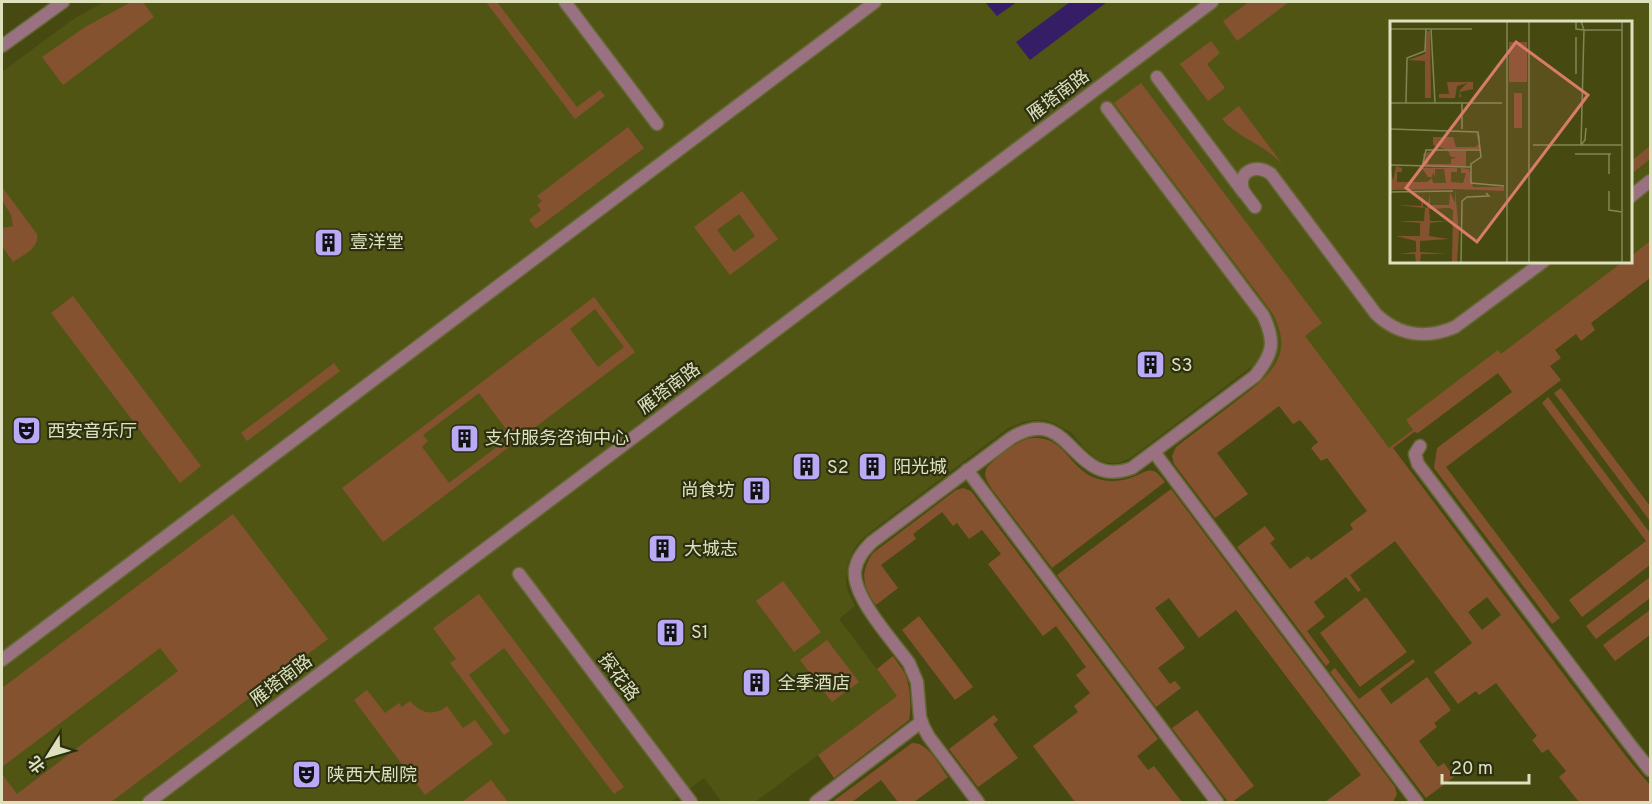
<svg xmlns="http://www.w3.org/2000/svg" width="1652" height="804" font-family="Overpass,'Noto Sans SC',sans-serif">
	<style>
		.built { fill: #505514; fill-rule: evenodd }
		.green { fill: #855230; fill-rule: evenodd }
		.water { fill: #361e67 }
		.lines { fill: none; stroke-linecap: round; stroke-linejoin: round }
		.service-casing { stroke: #646833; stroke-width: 15 }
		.minor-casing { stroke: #646833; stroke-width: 15 }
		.tertiary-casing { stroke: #646833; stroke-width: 15 }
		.service { stroke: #997181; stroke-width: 12 }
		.minor { stroke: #997181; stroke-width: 12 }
		.tertiary { stroke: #997181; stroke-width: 12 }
		.labels { text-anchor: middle; stroke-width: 4.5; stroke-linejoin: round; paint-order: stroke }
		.street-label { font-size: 18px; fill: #dde1bd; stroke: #2c2f10 }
		.poi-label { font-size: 18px; fill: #dde1bd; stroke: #2c2f10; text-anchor: start }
		.inset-road { fill: none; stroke: #828655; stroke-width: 1.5 }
		.view { fill: #d97b6b; fill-opacity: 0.15; stroke: #d97b6b; stroke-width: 3 }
		.inset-edge { fill: none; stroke: #dde1bd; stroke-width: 3 }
	</style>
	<rect width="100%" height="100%" fill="#464a10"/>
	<!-- built -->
	<path class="built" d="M104,2H1650V251L1390,448L1270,392L1251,367L1132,457L1119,463H1108L1098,460L1085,449L1072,433L1054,423L1044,420H1034L1023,422L1008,428L869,533L860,541L854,549L848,563L846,578L847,589L855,606L839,619L897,696L755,802H722L704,778L671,802H2V72L72,20ZM1391,22H1630V261H1391Z"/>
	<!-- green -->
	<path class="green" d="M131,2H143L154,17L63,85L42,57L85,27Z
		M486,2H497L577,107L600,90L605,96L575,119Z
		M1249,2H1289L1237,41L1223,21Z
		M1211,41L1220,53L1207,64L1225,88L1208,101L1180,64Z
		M1141,83L1322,323L1305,336L1389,448L1413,430L1406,420L1498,350L1501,354L1624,261H1630V257L1650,241V278L1591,323L1595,330L1581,341L1576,334L1555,350L1561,358L1550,366L1561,380L1446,467L1560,618L1552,624L1434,468L1437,448L1512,392L1498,373L1418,433L1414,432L1393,448L1592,712L1632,764L1650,785V802H1579L1559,777L1566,771L1548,749L1542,753L1532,740L1537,736L1496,683L1479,695L1476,691L1458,704L1434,672L1472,643L1395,541L1350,575L1361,590L1358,592L1346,577L1314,602L1325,617L1307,631L1330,662L1326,666L1237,547L1265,526L1275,539L1270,543L1290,569L1308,556L1311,560L1353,529L1350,524L1367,511L1327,458L1321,461L1311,448L1318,442L1300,420L1293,424L1279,406L1217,453L1248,494L1215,518L1174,464L1172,456L1176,447C1194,433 1213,419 1231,405C1265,379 1299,358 1271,311L1114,103ZM1487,597L1501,615L1482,630L1468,612Z
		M1239,106L1283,165C1266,145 1239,139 1222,119Z
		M628,127L644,148L536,229L529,220L541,210L537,205L542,201L537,196Z
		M1650,146V159L1630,175V162Z
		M2,187L37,234C40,248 23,255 13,262L2,246V228L13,226L11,215L2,200Z
		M742,191L778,239L730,275L694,227ZM739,214L755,236L734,252L717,230Z
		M73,296L201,466L180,483L51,313Z
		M594,297L635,352L383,542L342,488ZM595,309L624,347L598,367L570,329ZM479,393L506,429L500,434L505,441L449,483L422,447L428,441L423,435Z
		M334,363L340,371L247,441L241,433Z
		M1561,388L1650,506V521L1554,393Z
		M1548,397L1650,533V565L1582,617L1569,600L1646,541L1542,403Z
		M1038,438C1068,440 1070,473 1102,480C1111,482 1122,481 1130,478C1148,472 1151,463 1165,482L1052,568L991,488C988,482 983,477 986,470C988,463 1016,443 1024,440C1028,438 1033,438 1038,438Z
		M963,488L971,491L1158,739L1137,756L1148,770L1154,766L1182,802H1075L1033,746L1078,712L1074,706L1090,693L1076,675L1086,667L1056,626L1043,636L988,564L1001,554L982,530L969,539L957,523L953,526L942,512L913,534L916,539L881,565L898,588L876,605C863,587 859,573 873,553L956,490Z
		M1171,489L1395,787L1397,794L1393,802H1325L1361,775L1236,610L1199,638L1169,598L1155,608L1185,648L1158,668L1170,684L1175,681L1181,688L1156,707L1057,575Z
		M233,514L328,639L111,802H2V774L17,794L178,671L160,648L2,767V688Z
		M1650,577V598L1596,639L1586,626Z
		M783,581L821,632L794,652L756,601Z
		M479,594L624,787L614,794L504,648L469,675L510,731L504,735L450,663L456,659L433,628Z
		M1366,597L1407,652L1360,687L1320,633Z
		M1650,610V635L1615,661L1603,645Z
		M919,616L973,687L955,700L902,630Z
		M827,640L859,682L832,702L800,660Z
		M893,656C897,662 901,667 904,672C910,682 912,709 909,720L834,778L818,755L897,696L877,669Z
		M1413,659L1415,662L1380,689L1391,704L1427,677L1451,710L1434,723L1437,727L1419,741L1438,767L1444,763L1454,777L1426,798L1330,672L1335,668L1359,699Z
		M367,690L385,713L399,703L402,707L410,701C420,713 434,717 447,706L463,728L475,720L493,744L425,795L354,700Z
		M1197,710L1254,786L1232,802H1228L1172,728Z
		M994,715L998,720L993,724L1018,758L978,787L949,749Z
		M912,743C928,742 939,765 948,777L914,802H898L881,780L852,802H832Z
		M491,780L508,802H462Z"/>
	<!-- water -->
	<path class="water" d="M985,2H1017L997,16Z
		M1070,2H1107L1030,60L1016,42Z"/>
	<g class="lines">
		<defs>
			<path id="service" d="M1157,77L1244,193
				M1154,452L1417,802
				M967,470L1217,802"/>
			<path id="minor" d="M565,2L657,124
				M2,46L63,2
				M1630,197L1650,181
				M1255,207C1251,201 1246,196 1243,190C1237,171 1257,163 1271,174L1376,314C1399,336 1427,339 1455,327L1544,261
				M1420,446L1415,454L1418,464L1628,742L1650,770
				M2,660L875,2
				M149,802L1212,2
				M816,802L921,722
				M978,802L929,737L924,728L920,717L917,682L909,663C893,641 852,597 855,570C857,558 864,550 872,542L1011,438C1072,400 1071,491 1132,468L1255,376C1273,354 1276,342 1263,315L1107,108"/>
			<path id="tertiary" d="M519,574L691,802"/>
		</defs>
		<!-- service casing -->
		<use href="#service" class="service-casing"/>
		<!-- minor casing -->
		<use href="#minor" class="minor-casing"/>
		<!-- tertiary casing -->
		<use href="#tertiary" class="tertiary-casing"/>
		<!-- service -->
		<use href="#service" class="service"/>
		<!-- minor -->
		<use href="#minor" class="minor"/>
		<!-- tertiary -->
		<use href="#tertiary" class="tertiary"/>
	</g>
	<!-- icons -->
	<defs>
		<symbol id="building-square" viewBox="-11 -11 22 22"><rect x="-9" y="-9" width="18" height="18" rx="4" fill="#baaaf6" stroke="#2c2f10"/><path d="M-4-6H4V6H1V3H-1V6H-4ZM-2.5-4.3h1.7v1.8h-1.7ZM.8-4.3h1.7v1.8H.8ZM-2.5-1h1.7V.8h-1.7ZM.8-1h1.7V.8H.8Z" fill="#111"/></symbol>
		<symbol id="theatre-square" viewBox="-11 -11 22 22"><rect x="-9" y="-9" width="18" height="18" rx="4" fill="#baaaf6" stroke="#2c2f10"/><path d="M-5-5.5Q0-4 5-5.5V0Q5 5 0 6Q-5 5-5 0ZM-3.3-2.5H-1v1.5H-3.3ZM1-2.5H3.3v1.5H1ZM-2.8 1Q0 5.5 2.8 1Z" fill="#111"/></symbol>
	</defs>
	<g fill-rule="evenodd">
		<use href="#building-square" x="312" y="226" width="33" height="33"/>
		<use href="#building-square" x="1134" y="348" width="33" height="33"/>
		<use href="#theatre-square" x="10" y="414" width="33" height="33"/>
		<use href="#building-square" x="448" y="422" width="33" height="33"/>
		<use href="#building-square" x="790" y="450" width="33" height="33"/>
		<use href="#building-square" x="856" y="450" width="33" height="33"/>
		<use href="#building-square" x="740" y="474" width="33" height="33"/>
		<use href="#building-square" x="646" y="532" width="33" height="33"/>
		<use href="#building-square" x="654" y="616" width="33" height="33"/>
		<use href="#building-square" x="740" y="666" width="33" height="33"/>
		<use href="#theatre-square" x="290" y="758" width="33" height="33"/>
	</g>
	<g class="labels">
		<!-- street labels -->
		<g class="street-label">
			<text transform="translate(1058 95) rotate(-37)" y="6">雁塔南路</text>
			<text transform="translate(669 388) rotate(-37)" y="6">雁塔南路</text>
			<text transform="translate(619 677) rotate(53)" y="6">探花路</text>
			<text transform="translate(281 680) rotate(-37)" y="6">雁塔南路</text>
		</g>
		<!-- poi labels -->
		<g class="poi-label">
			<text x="350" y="248">壹洋堂</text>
			<text x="1171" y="371">S3</text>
			<text x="47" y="437">西安音乐厅</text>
			<text x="485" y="444">支付服务咨询中心</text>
			<text x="827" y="473">S2</text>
			<text x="893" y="473">阳光城</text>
			<text x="735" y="496" text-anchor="end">尚食坊</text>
			<text x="684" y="555">大城志</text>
			<text x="691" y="638">S1</text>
			<text x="778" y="689">全季酒店</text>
			<text x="327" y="781">陕西大剧院</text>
		</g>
	</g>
	<!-- overview -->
	<g transform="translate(1390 21)">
		<rect width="242" height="242" fill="#464a10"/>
		<path d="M37,10H40L41,77H35V40L18,39L35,33ZM119,21H137V61H119ZM57,61H83V68L70,71L71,76L81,77L69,76L70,69L77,62L67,65L65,77H49V73H59ZM124,72H132V107H124ZM86,112L90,115L89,128H55L43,124V116H63L66,126H85L89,123ZM41,130L38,143H61V138L67,136H61L58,130H76V145H35L33,133ZM0,145L3,160L6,145L12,147V151H7V161H37L42,157L43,162H56L54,148H45V156L43,151L42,156H38L32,147H67V151H61V161L73,162L76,152H71V147L79,148L83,166H114V170L65,168L69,212L67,241H62L63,189L59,187L39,188L40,200H58L40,202L39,215L59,218L30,220V231L58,233H31L30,241H26L25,233H8L26,231V220L6,215H30V202L8,200H34L35,187L6,184L31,185L33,173V186L37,187L40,173V184H59L60,171L65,182V168L0,169Z" fill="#855230"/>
		<path class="inset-road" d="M117,0V241M139,0V241M186,0V8L194,9L191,0M0,8H82M41,8L45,82M186,16V53M0,82H112M16,82L17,37L35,30L36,8M72,82V108M0,108L88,111L91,136L81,143V162L114,165M143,124H232M191,124L194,9H232M191,124L195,119L196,107M185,133H221M219,133V153M0,144L81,146M32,146L36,129H91M219,170V189L232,191M0,171L63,170M71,241L72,180L77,176L99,175L96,172M232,241V0"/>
		<path class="view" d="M126,21L198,74L87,221L16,167Z"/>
		<rect width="242" height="242" class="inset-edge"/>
	</g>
	<!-- border -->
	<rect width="1652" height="804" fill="none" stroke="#dde1bd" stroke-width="6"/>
	<!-- north arrow -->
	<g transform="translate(48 756) rotate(233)" stroke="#2c2f10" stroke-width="4.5" paint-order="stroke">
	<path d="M0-4.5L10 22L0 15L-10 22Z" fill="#dde1bd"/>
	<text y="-9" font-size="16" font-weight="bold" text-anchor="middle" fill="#dde1bd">北</text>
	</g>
	<!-- scale -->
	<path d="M1442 774v9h87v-9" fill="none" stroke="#dde1bd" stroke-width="3"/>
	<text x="1451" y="774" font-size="18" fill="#dde1bd" stroke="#2c2f10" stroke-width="4.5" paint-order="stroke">20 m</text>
</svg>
